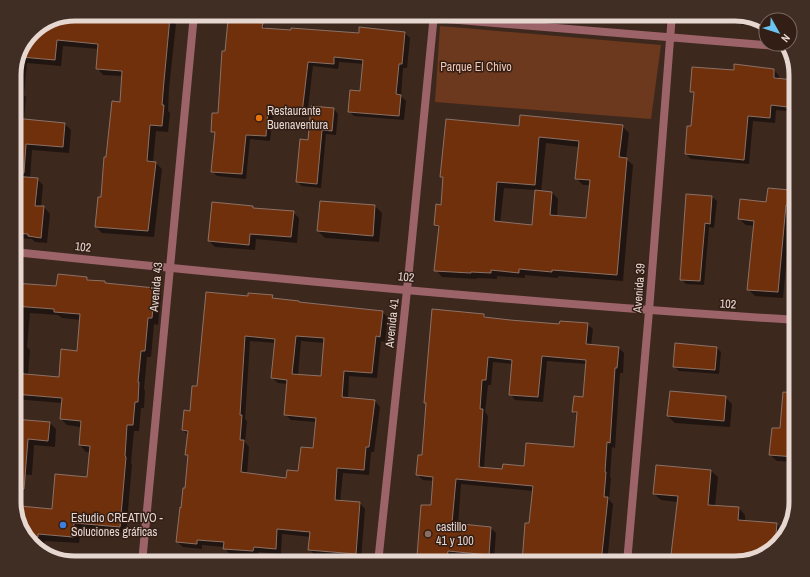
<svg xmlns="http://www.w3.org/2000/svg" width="810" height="577" font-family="'Archivo Narrow',sans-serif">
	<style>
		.green { fill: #6c381e }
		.shadow { fill: #0007; fill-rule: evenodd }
		.building { fill: #70300b; stroke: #8b7166; fill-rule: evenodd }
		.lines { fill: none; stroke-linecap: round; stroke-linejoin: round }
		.street { stroke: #9c6469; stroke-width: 8 }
		.primary { stroke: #fda1a9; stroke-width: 10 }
		.food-dot { fill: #e8710a; stroke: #321e14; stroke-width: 1.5 }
		.shop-dot { fill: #3f7fe0; stroke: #321e14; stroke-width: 1.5 }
		.education-dot { fill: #8d6e63; stroke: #321e14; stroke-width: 1.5 }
		.labels { text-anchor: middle; stroke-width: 3; stroke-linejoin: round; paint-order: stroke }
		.park-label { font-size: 12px; fill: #f1c8b6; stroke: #321e14 }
		.poi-label { font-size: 12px; fill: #e6d7d1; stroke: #321e14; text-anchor: start }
		.street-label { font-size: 12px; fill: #e6d7d1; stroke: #321e14 }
		.rim { fill: none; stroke: #e6d7d1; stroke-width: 5 }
	</style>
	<rect width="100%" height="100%" fill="#3d281e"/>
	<!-- green -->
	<path class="green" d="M440,26L661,45L651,119L435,102Z"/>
	<!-- shadow -->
	<path class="shadow" d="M74,14H116L169,18L176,24L169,88L168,111L170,113L168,132L156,131L153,162L156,163L162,169L154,237L102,233L96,227L107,158L120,103L123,76L103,75L97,68L99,49L63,46L61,66L27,63L24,95L26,97L24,120L65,124L71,130L69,153L32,150L30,178L37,179L43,185L41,207H44L50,214L47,243L35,242L32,239L14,238V70L34,29Z
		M625,14H650V16Z
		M700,14H736L758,22V26L742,25L740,22L705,19Z
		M262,24L267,29L360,35L405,33L410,38L407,68H403L401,96L406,101L404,120L354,116L349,111L361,92L364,64L339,62L338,69L313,66L307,117L273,114L270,141L250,139L246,179L217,176L212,171L216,135L212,131L219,114L225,53Z
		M754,69L774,70L779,76V79L796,81V112L776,110L775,123L753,121L749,164L691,159L686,154L692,127L695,95L691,91L735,71Z
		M334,109L338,114L336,135L326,134L321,188L302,186L297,182L309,141Z
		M622,126L629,133L626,159L633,165L623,281L558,276V278L525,275V278L497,276V279L477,278V279L442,277L436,270L439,229L435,225L441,206L444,179L441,176L520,127ZM546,143L579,147L576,178L583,185H590L587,219L557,217L558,199L552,192H541ZM504,188L536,190L533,226L500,223Z
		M790,191L796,197L795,211L791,210L783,298L755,296L748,289L754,226L746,225L739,219Z
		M687,195L712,197L717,201L714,228L709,227L704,285L686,284L681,279Z
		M375,206L382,213L379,242L325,238L318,231Z
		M252,207L254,209L293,212L299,218L297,243L256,239L255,250L215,247L209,241Z
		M87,278L90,281L106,284L154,288L161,295L158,325L154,324L151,357H147L144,389L145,390L144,408H141L139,431H134L131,463L132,464L126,533L81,529L79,543L45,541L44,544L31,542L20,529L14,506L53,510L88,478L91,452H86L80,445L81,427L67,425L61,419L62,403L14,399V284L57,287ZM30,313L58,315L62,318L81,320L78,352L60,378L28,375L30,350L27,347Z
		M272,296L275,300L299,302L301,304L382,312L388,317L385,342L381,341L377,378L349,376L348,399L375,401L380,407L374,452H371L369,475L343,473L340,502L360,503L365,509L361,559L315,555L309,549L311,537L282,534L281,554L259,552L258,556L230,554L225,549V547L202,545V549L183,547L177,542L186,489L189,457L186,455L188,435L183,430L191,412L198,387L249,297ZM250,341L276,343L272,378L278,383L288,384L285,414L291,420L316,422L314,449L299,472L287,479L247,474L249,447L245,442L247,421L245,419ZM301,341L325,343L321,377L298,375Z
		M484,315L487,318L560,325L587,324L593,329L591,346L619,348L624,353L623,373H620L615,448L612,447L610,477L611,478L609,500L613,504L607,563H523L530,525L533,491L461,484L458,525L491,528L496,533L494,560L453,556L452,563H450L423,561L418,555L432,506L434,481L423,480L417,475L423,456L427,404L425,402ZM547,361L586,364L584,398L573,412L578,416L575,448L525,467L503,470L484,468L488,416L485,412L488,385H491L493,362L513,364L510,394L515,400L543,402Z
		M717,348L721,352L719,374L679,371L674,366Z
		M792,353H796V486L792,482L794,462L777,461L770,455L781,430L789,393Z
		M725,397L732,404L730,427L675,423L668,416Z
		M14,420L50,423L56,429L55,447L34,445L32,475L14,474Z
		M711,471L718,477L715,506L739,508L745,515V521L777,524L783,531V540L762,557L736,563L678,502L661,500L654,494Z"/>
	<!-- building -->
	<path class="building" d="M75,14H123L170,17L164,81L162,105H164L162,126L150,125L147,161L156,162L148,231L95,227L98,197H101L104,157H106L112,101L120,102L122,71L96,69L98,44L57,40L55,60L21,57L34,29Z
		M228,20L263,23L262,28L291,30V28L359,33V27L405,32L402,64H399L396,94L401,95L399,116L348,112L350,90L360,91L363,60L334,57V64L308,62L302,113L268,110L266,136L246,135L242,174L211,172L215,132H211L212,113H218L222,51H225Z
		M734,64L774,69V78L796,80V108L771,105L770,118L748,116L744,160L685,154L687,126H691L694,92H690L692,67L734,70Z
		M311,106L334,108L332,131L322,130L317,184L296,182L300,139L308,140Z
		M520,115L623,125L619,157L627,158L617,275L552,270V272L519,269V273L491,270V273L471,272V273L434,271L439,226L434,225L436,204L441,205L443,177H440L446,119L519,126ZM539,137L579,141L575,179L590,180L586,218L550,215L552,192L535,190L532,225L494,221L497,182L535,185Z
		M14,118L65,123L63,147L26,144L24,173L14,172Z
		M14,176L38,178L35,206H44L41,238L28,236V234L14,233Z
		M768,188L790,190L789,205H786L778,292L747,290L754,221L738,219L740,199L766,202Z
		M686,194L712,196L710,224L705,223L700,281L680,280Z
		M320,201L375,205L373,236L317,231Z
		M212,202L253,206V208L294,211L291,237L250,234L249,245L208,241Z
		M58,274L87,277V280L105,281V283L155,288L152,318H148L145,351H141L138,382H139L138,402H135L133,425H127L125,456L126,457L120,527L74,523L73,537L38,534V537L26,536L20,529L18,522L20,506L52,509L55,474L87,477L90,446L79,445L81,421L60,419L62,398L14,394V373L59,377L61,349L77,351L80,314L54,312V309L14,306V283L56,286Z
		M206,292L248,296V293L273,295L272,298L299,301V302L383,311L380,337L376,336L372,373L344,371L342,397L375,400L369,447H366L364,470L337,468L335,500L360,502L356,554L308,550L310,532L277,529L276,549L254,547L253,551L223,549L224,542L197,540V544L176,542L180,507L181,508L183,488H185L188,455H185L188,431L182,430L184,410L190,411L192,386H197ZM245,336L275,339L271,378L287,380L284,415L316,418L313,448L301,447L298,471L287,470L286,478L241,472L244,440H240L242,415H240ZM296,336L324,338L321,376L292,374Z
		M432,309L484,314V317L510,320L559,324L560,321L588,323L586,344L619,347L617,368H615L610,443L607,442L605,472H606L604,497H608L601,563H522L525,523H529L533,486L456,479L452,523L491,527L489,555L448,551L447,558L417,556L421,505H431L433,477L416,475L418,455H422L426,403H424ZM542,356L586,360L583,397L574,396L572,412H577L574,447L526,443L524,466L503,464L502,469L479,467L483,409H480L482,380H486L488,357L512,360L509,395L538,397Z
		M675,343L717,347L715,370L673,367Z
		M670,391L726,396L724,421L667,416Z
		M783,392L796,393V457L769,455L772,428H780Z
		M14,419L50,422L48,441L28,439L24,489H14Z
		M656,465L711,470L708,505L739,507L738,520L777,523L775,546L762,557L736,563H670L678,496L653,494Z"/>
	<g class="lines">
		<!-- street -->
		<path class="street" d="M385,14L789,47
			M14,252C274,279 535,304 796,320
			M142,563L194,14
			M378,563L407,290L434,14
			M627,563L649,311L672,14"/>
		<!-- primary -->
		<path class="primary" d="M60,558L117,563"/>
	</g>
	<!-- markers -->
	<circle class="food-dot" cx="259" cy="118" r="4"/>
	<circle class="shop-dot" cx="63" cy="525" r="4"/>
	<circle class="education-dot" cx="428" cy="534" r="4"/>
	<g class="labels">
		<!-- park labels -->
		<g class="park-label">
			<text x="476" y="71">Parque El Chivo</text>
		</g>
		<!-- poi labels -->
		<g class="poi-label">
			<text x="267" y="115">Restaurante<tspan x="267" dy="14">Buenaventura</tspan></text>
			<text x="71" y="522">Estudio CREATIVO -<tspan x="71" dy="14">Soluciones gráficas</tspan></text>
			<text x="436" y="531">castillo<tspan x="436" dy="14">41 y 100</tspan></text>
		</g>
		<!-- street labels -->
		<g class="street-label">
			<text transform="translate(83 247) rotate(6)" y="4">102</text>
			<text transform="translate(406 277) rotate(5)" y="4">102</text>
			<text transform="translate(156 287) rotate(-85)" y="4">Avenida 43</text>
			<text transform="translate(639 288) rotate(-86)" y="4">Avenida 39</text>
			<text transform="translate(728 304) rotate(3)" y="4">102</text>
			<text transform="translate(392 323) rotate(-84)" y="4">Avenida 41</text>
		</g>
	</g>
	<!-- crop -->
	<path d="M0 0H810V577H0ZM75 21H735A54 54 0 0 1 789 75V502A54 54 0 0 1 735 556H75A54 54 0 0 1 21 502V75A54 54 0 0 1 75 21Z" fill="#402d23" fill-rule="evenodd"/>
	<path class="rim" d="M75 21H735A54 54 0 0 1 789 75V502A54 54 0 0 1 735 556H75A54 54 0 0 1 21 502V75A54 54 0 0 1 75 21Z"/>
	<!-- north arrow -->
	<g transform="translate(778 32) rotate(129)"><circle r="19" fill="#321e14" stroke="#7a6860"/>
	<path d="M0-3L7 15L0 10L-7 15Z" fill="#6bc3f2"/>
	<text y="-6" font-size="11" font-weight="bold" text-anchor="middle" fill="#e6d7d1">N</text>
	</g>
</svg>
